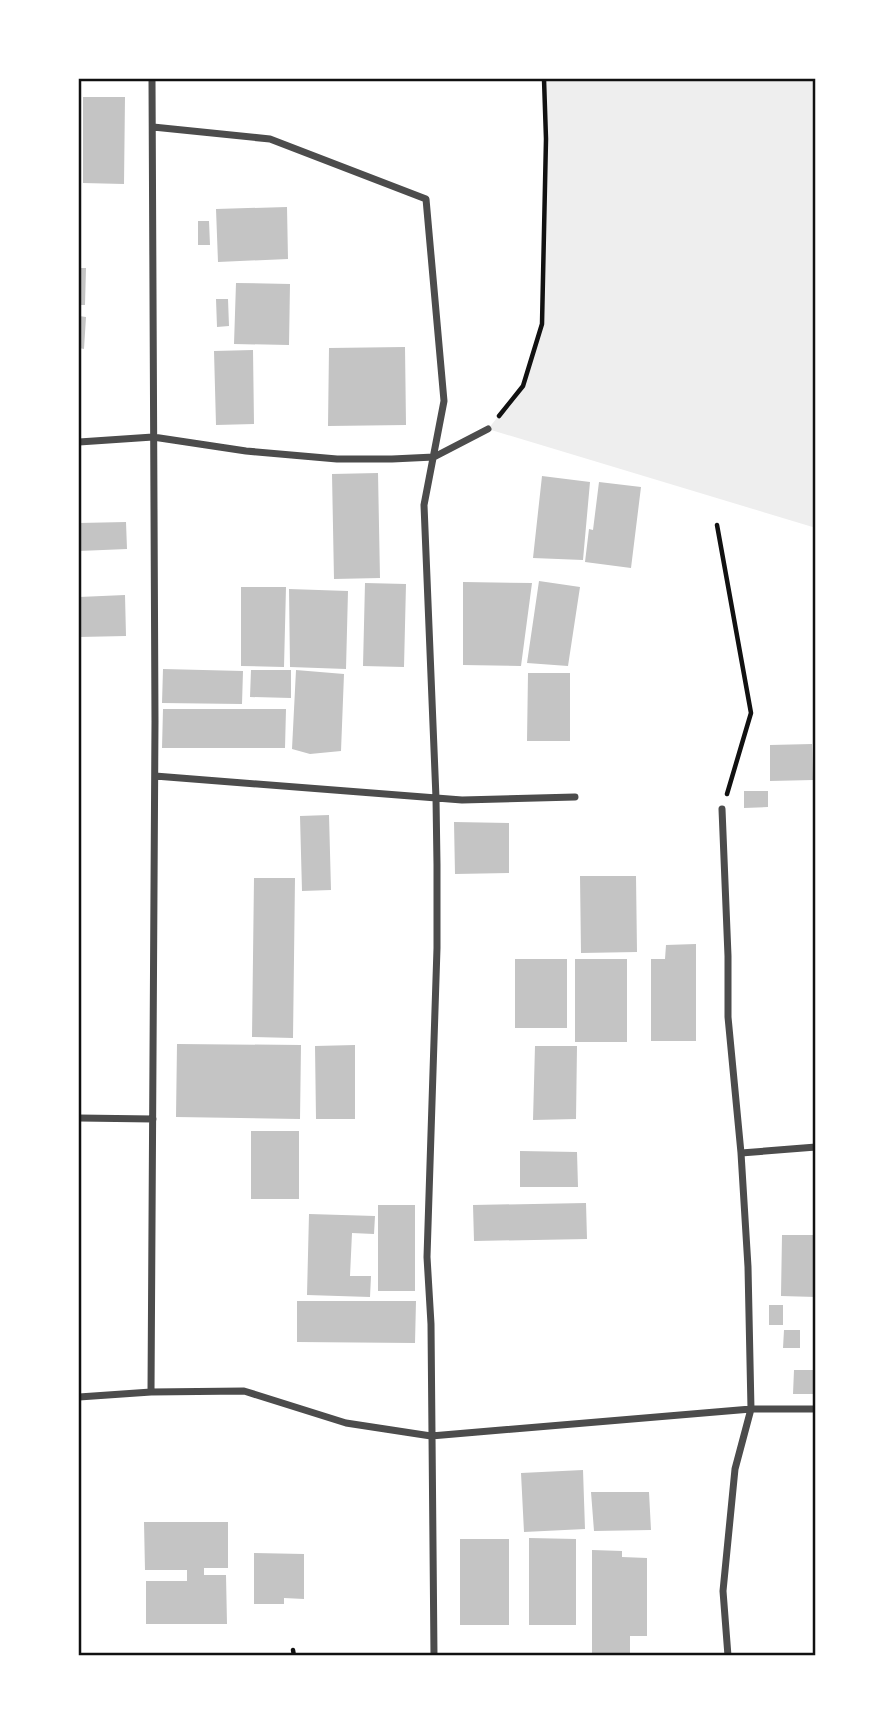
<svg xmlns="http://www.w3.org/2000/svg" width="895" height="1735" font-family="'Fira Sans Condensed',sans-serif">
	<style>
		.green { fill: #eee }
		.building { fill: #c4c4c4 }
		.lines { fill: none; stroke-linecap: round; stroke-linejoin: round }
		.path { stroke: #111; stroke-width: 4.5 }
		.minor { stroke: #4c4c4c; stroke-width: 7 }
		.neatline { fill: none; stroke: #111; stroke-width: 2.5 }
	</style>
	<rect width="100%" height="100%" fill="#fff"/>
	<!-- green -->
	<path class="green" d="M544,79H816V528L488,429L523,386L542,324L546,139Z"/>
	<!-- building -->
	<path class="building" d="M83,97H125L124,184L83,183Z
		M287,207L288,259L218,262L216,209Z
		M198,221H209L210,245H198Z
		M79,268H86L85,305H79Z
		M236,283L290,284L289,345L234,344Z
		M216,299H228L229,326L217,327Z
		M79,316L86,317L84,349L79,348Z
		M405,347L406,425L328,426L329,348Z
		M253,350L254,424L216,425L214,351Z
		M378,473L380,578L334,579L332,474Z
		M542,476L590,482L583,560L533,558Z
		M599,482L641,487L631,568L585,562L589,529L593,530Z
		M126,522L127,549L79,551V523Z
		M539,581L580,587L568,666L527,663Z
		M463,582L532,583L521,666L463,665Z
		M365,583L406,584L404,667L363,666Z
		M241,587H286L284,667L241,666Z
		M289,589L348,591L346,669L290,667Z
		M125,595L126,636L79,637V597Z
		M163,669L243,671L242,704L162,703Z
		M251,670H291V698L250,697Z
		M296,670L344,674L341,751L310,754L292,749Z
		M528,673H570V741H527Z
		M163,709H286L285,748H162Z
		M812,744L813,780L770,781V745Z
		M744,791H768V807L744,808Z
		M329,815L331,890L302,891L300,816Z
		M454,822L509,823V873L455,874Z
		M580,876H636L637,952L581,953Z
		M254,878H295L293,1038L252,1037Z
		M696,944V1041H651V959H665L666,945Z
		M515,959H567V1028H515Z
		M575,959H627V1042H575Z
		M177,1044L301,1045L300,1119L176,1117Z
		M355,1045V1119H316L315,1046Z
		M535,1046H577L576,1119L533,1120Z
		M251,1131H299V1199H251Z
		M520,1151L577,1152L578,1187H520Z
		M586,1203L587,1239L474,1241L473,1205Z
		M378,1205H415V1291H378Z
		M309,1214L375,1216L374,1234L352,1233L350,1276H371L370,1297L307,1295Z
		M782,1235H816V1297L781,1296Z
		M297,1301H416L415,1343L297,1342Z
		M769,1305H783V1325H769Z
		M784,1330H800V1348H783Z
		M794,1370H816V1394H793Z
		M583,1470L585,1529L524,1532L521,1473Z
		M591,1492H649L651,1530L594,1531Z
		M144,1522H228V1568H204V1575H226L227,1624H146V1581H187V1570H145Z
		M529,1538L576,1539V1625H529Z
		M460,1539H509V1625H460Z
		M592,1550L622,1551V1557L647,1558V1636H630V1656H592Z
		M254,1553L304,1554V1599L284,1598V1604H254Z"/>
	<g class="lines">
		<!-- path -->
		<path class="path" d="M499,416L523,386L542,324L546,139L544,79
			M717,525L751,713L727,794
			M293,1650L294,1656"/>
		<!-- minor -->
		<path class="minor" d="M153,127L270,139L426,199L444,401L424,505L436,798L437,865V948L427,1257L431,1324L434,1656
			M79,442L153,437L246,451L337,459H392L434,457L488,429
			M155,776L462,800L575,797
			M722,809L728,956V1017L741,1153L748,1267L751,1409L735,1469L723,1591L728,1656
			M79,1118L153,1119
			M741,1153L816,1147
			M151,1392L155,721L152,79
			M79,1397L151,1392L244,1391L346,1423L431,1436L751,1409H816"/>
	</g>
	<!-- border -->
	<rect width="895" height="1735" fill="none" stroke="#ffffff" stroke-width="161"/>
	<rect x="80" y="80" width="734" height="1574" class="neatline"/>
</svg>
